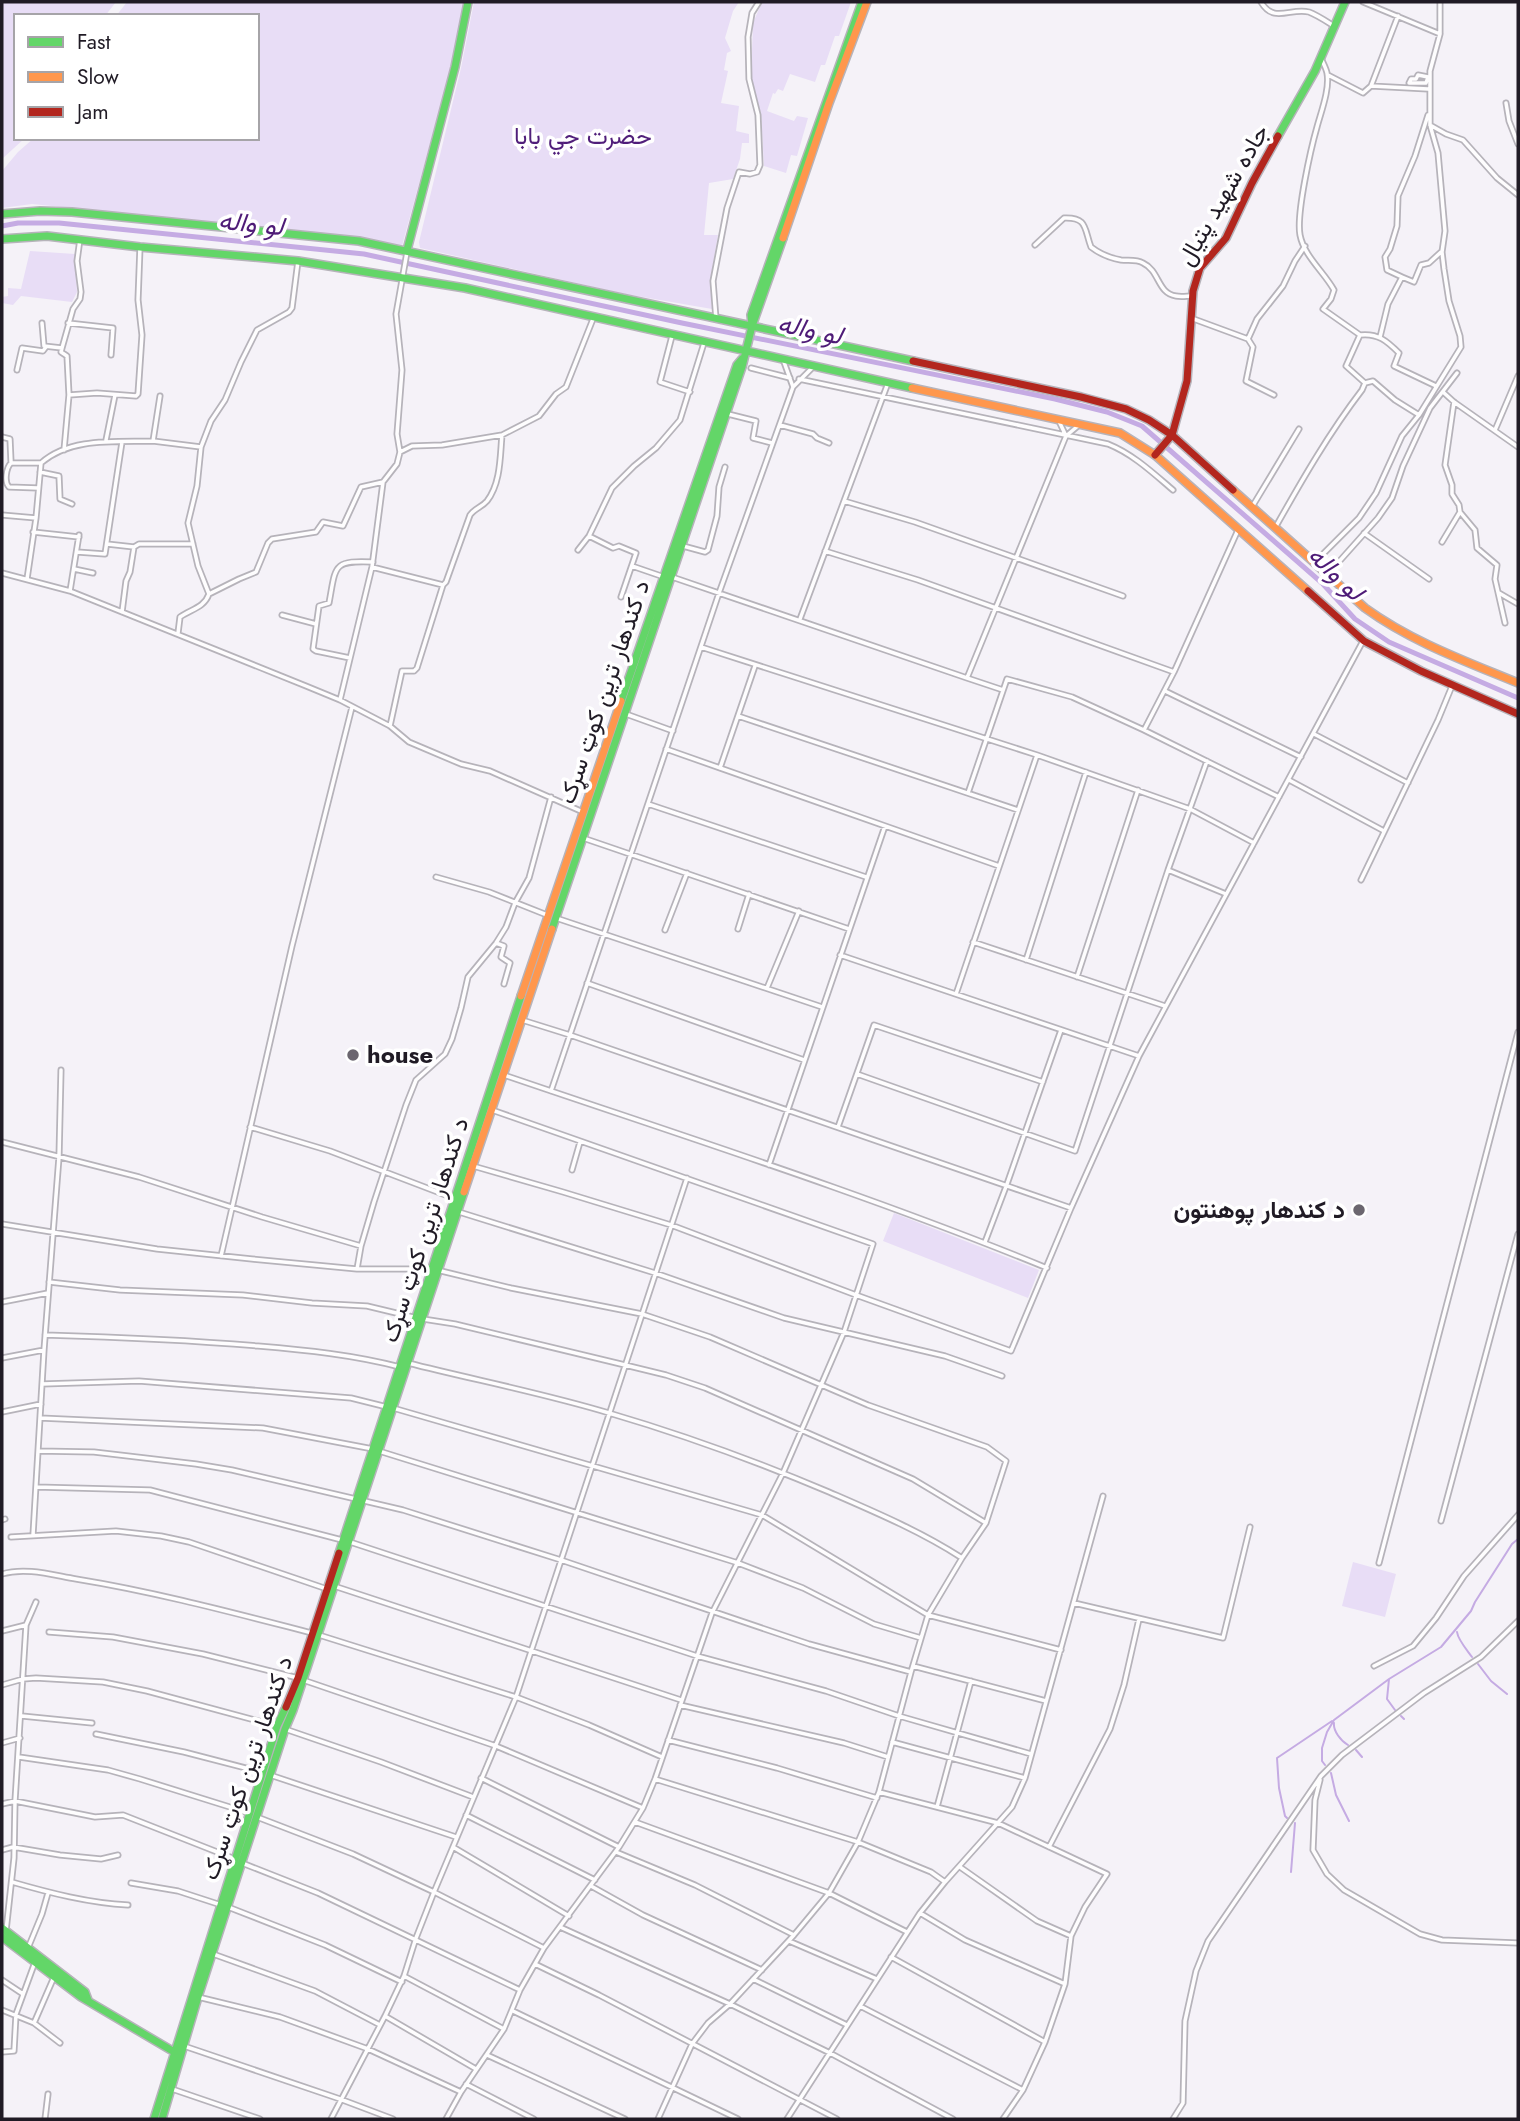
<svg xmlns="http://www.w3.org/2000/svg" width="1520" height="2121" font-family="Jost,Vazirmatn,sans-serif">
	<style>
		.green { fill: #e8ddf6 }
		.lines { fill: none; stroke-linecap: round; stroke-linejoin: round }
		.stream { stroke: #c5abe3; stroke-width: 2 }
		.canal { stroke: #c5abe3; stroke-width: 5 }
		.street-casing { stroke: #b6b3ba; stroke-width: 7 }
		.fast-casing { stroke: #b6b3ba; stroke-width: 10 }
		.slow-casing { stroke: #b6b3ba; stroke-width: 10 }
		.jam-casing { stroke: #b6b3ba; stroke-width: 10 }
		.street { stroke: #fefdfe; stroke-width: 3.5 }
		.fast { stroke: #63d668; stroke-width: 7 }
		.slow { stroke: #ff974d; stroke-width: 7 }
		.jam { stroke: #b3261e; stroke-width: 7 }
		.poi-dot { fill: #6b666f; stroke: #fff; stroke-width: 2.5 }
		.labels { text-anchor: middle; stroke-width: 7; stroke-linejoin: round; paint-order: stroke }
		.park-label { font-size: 24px; fill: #501e7a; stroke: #fff }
		.street-label { font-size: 24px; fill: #201b25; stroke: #fff }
		.poi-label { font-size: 24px; font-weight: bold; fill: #201b25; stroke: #fff; text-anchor: start }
		.water-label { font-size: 26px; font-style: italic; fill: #4e1b77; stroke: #fff }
	</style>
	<rect width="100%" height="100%" fill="#f5f2f8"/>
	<!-- green -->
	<path class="green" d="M2,2H116L105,16H16V138H25L2,159Z
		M127,2H465L451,67L402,246L357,237L32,204L2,208V171L18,152L34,138H257V16H116Z
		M474,2H739L733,11L725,38L731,51L727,53L724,70L728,71L721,103L739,106L736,131L749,134V143H742L740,159L733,179L709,183L704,235H718L710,281L712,309L625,294L420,248L419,242L461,68Z
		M762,2H851L839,36H835L825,65H821L815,82L790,74L783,91L778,89L775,94L773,93L767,111L794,121L797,116L808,118L797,156L791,155L786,173L764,166L761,114L751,78L753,23Z
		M30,251L75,254L77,292L72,302L21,296L13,305L2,303V297L8,296V288L21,289Z
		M894,1213L1039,1270L1028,1298L883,1241Z
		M1353,1562L1396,1574L1385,1617L1342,1606Z"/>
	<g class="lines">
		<!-- stream -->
		<path class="stream" d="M1457,1632C1458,1640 1467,1650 1472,1657
			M1478,1664L1491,1681L1507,1694
			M1389,1679L1387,1699L1395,1710
			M1401,1716L1404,1719
			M1334,1723C1333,1731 1341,1741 1348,1745
			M1356,1750L1362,1757
			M1325,1765L1322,1761V1748L1327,1732L1334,1720L1389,1679L1441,1647L1471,1611L1475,1602L1512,1544L1518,1539
			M1331,1773L1336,1795L1349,1821
			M1287,1818L1285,1816L1279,1788L1277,1758L1332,1721
			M1291,1872L1295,1823"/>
		<!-- canal -->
		<path class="canal" d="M2,226L18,223H59L364,254L682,323L1055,399L1107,412L1142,426L1322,583L1355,619L1389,642L1518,698"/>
		<defs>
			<path id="street" d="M1261,2C1274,24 1291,7 1309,12C1317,15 1326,21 1334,26
				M1363,2L1440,34
				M1321,58C1323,63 1326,68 1327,73C1330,89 1321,112 1317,127C1311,148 1296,214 1300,235C1304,256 1324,272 1334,290L1331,299L1323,309L1360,335C1378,333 1387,341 1399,353L1394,366L1436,386
				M1328,75L1363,93L1371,86L1398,16
				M1418,75L1428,77L1426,83H1409L1411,79H1416Z
				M1371,86L1428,89
				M1506,103L1509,121L1518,144
				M1430,125L1446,134L1463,140L1497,178L1518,195
				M1035,245L1064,218C1088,217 1084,229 1091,247C1100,254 1110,258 1121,260C1128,261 1136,259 1143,263C1160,271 1157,293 1176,296C1181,297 1187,296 1192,296
				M1402,277L1387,270L1385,257L1390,249L1397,226L1398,196L1415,156L1428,115
				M1191,318L1248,339L1253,347L1246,381L1274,395
				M716,319L713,281L727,208L739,172L750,174L757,172L760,165L758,115L749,79L748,37L752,13L759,2
				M42,323L44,346L62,348
				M68,323L113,328L111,355
				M1360,335L1346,366L1365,383L1373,381L1395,400L1419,415
				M672,336L660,382L690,392
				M1380,337L1388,304L1402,277L1414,282L1421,265L1429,263L1441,252
				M1248,339L1257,319L1283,286L1295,261L1305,246
				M784,362L793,387
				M751,368L790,378
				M17,370L22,348L43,351L46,347
				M799,379L1108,444C1133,454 1153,473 1173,490
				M1443,392L1454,402L1518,447
				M69,395L97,393L136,396L138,394L142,335L138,300L140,247
				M1454,402L1445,465L1452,485V494L1459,505L1460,512L1475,530L1477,548L1497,565L1495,579L1505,623
				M728,414L756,421L753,438L772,443
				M1058,419L1066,436
				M780,425L813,434L817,438L829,443
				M1495,430L1518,376
				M2,437L10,439L11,462
				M106,440L115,395
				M153,441L201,447
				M64,450L69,395L67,356L61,352L62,348L73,309L80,299L81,292L77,261L80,239
				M400,452L412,446L442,445L502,435L539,416L556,394L566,387L593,319
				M40,472L59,476L60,499L72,504
				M38,488L9,487C4,482 6,468 11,463H41
				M844,501L915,522L1123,596
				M1252,507L1299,429
				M2,515L36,518
				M1275,528C1302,480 1329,433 1362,390L1365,383
				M33,532L79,537
				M1364,533L1429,579
				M589,536L613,548L619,546L636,553L621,597
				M1442,542L1460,512
				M107,544L134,547L139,544H193
				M683,546L705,552L708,550L717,516L719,487L725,467
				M578,550L589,536L612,488L634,466L656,448L680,420L704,343
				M825,551L918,580L1174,672
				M77,552L105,554L122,442
				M1315,562L1359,518L1376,493L1402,436L1419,415L1461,347L1460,336L1449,301L1444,269L1442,252L1445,231L1438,153L1430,125V71L1440,34V2
				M632,566L664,577
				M372,567L443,585
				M74,569L93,573
				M2,573L70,591L306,686L340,700L390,726L409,742L461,764L490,771L583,812
				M1328,574L1378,518L1392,498L1403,466L1430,408L1457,373
				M672,577L967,678L1066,436L1079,425
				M27,579L36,518L41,463C70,437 116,442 153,441L160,396
				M70,591L79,535
				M1499,593L1518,604
				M209,594L239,579L256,572L268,543L272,539L316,532L323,522L343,526L361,487L383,482
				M122,612L126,581L130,572L134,547
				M282,615L316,624
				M800,619L888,383
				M178,633L180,617C191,609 204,608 209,594L198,566L188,523L197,486L201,447L211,421L225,400L241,362L257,330L289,312L292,308L298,261
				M701,647L1037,755L1190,809L1254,843
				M350,658L316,651L313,649L319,606L329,603C336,566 332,560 373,562
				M967,678L1003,690
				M1165,691L1301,757
				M340,700L372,567L383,482L397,464L400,452L397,434L402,370L396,314L407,252
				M626,714L673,731
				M738,716L1018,810
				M390,726L402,671H414L417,668L443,585L446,582L470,515C475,508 482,507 487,501C501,483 500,456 502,435
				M1144,730L1174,672L1238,530
				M1314,734L1408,783
				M666,749L999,866
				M720,768L755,666
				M1289,780L1384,831
				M968,793L1007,679L1072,697L1144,730L1279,797
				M648,804L866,877
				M583,838L849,929
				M1168,870L1226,894
				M436,877L489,892L547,915
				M1361,880L1438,720L1452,686
				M556,918L822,1007
				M738,929L749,894
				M665,930L687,873
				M973,942L1165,1006
				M496,943L504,946L501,957L510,963L504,984
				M840,955L1139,1056
				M1026,960L1086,772
				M1077,977L1138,790
				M587,983L804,1060
				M767,988L799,911
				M956,994L1037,755
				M522,1020L570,1035L1071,1208
				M857,1074L1075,1151L1168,870L1207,761
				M504,1075C686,1137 869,1195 1047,1268
				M551,1091L719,593L793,387L812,368
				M250,1127L330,1151L456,1199
				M838,1127L874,1025L1043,1082
				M2,1142L139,1177L262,1217L361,1246
				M769,1165L885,826
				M473,1166L563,1192L671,1225L856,1295L1011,1351L1071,1208L1139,1056L1363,641
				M572,1170L580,1142
				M459,1212L655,1273L784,1318L945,1356L1002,1376
				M2,1224L157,1249L252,1259L357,1269H433L511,1288L642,1314L710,1337L868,1405L987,1447L1006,1461L986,1523L962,1558L928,1615L911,1672L879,1792L858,1842L829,1893L794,1935L730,2004L708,2023L692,2044L658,2119
				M985,1242L1007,1184L1061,1030
				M221,1256L292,946L352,707
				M357,1269L361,1246L374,1202L406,1105L416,1080L445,1054L452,1039L461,1008L468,977L496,943L506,927L515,903L529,878L551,797
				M49,1282L120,1290L243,1295L312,1303L367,1306L417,1318
				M2,1302L48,1293
				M423,1319L455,1324L625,1365L666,1375L705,1388L913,1479L986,1523
				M45,1335C116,1337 187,1340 258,1346C306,1350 354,1355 400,1367
				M2,1358L44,1350
				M408,1363C475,1380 543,1393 609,1413C684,1435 758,1462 829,1492C875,1512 920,1531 962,1558
				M42,1384L139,1381L351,1398L387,1407
				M393,1408L762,1515L928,1615L1061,1650
				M2,1412L41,1404
				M40,1418L263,1428L373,1449
				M38,1451L94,1452L196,1464L232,1470L403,1510L561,1560L809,1644L911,1672
				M379,1451L738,1563L803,1588L874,1624L921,1638
				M36,1487L150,1490L342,1540
				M2,1520L5,1519
				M1441,1521L1518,1234
				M33,1535L44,1350L59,1157L61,1070
				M11,1537L116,1531L161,1536L189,1542L327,1589
				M350,1542L697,1656L826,1691L899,1716L1031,1754
				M1379,1563L1518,1032
				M2,1574C26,1567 52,1575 76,1579C156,1592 234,1613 312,1633
				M334,1586L681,1700
				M1074,1603L1223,1638L1250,1527
				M2,1631L26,1625
				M49,1632L113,1637L203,1654L298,1678
				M319,1635L516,1697L589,1725L662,1757
				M913,1666L1046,1701
				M1374,1666L1413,1646L1436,1618L1464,1576L1518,1515
				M303,1680L496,1746L643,1808
				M2,1685L23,1679L36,1678L103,1682L147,1691L277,1726
				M680,1705L844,1743L888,1757
				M22,1716L92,1723
				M285,1729L381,1762L473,1797
				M96,1734L184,1752L261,1772
				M668,1740L777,1768L877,1798
				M892,1742L1025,1778
				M2,1743L20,1738
				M19,1757L108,1770L140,1779L249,1813
				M270,1775L456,1837
				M481,1778L619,1847
				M655,1779L858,1842L931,1872L945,1882
				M1320,1780L1315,1800L1313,1850L1327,1874L1344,1890L1420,1934L1442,1940L1518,1943
				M879,1792L998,1823L1107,1874L1085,1907L1071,1936L1065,1984L1045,2042L1023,2090L1003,2119
				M2,1804L15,1801L95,1817L123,1815L235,1859
				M937,1807L971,1681
				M466,1815L595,1880
				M257,1817L353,1854L434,1892L544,1948
				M635,1822L829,1893L907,1932
				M453,1847L569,1916
				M1049,1847L1110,1729L1124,1685L1139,1619
				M2,1850L13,1847L60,1855L101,1859L118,1855
				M616,1852L695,1885L794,1935
				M242,1863L318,1893L520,1990
				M960,1867L1037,1921L1071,1936
				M12,1882C50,1893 89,1903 128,1905
				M131,1883L178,1891L221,1905
				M591,1886L643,1915L762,1970
				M228,1907L325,1945L402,1982
				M920,1913L965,1940L1065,1984
				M560,1927L730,2004L830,2053L953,2119
				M6,1931L14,1858L15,1801L26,1625L36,1602
				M789,1941L877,1979
				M28,1948L42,1914L48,1893
				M213,1954L315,1991L380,2025
				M891,1957L1045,2042
				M535,1964L599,1995L837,2119
				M404,1976L504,2029
				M753,1979L847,2025
				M2,1980L23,1994
				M198,1997L280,2017L368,2049L461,2092
				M860,2006L1023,2090
				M2,2010L34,2023L60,2043
				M513,2011L738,2119
				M385,2016L476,2069
				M34,2023L54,1977
				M184,2046L340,2099L393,2119
				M2,2052L14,2051L16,2014L35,1962
				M487,2055L625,2119
				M466,2084L534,2119
				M172,2089L260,2119
				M45,2119L48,2094
				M331,2119L385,2016L404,1976L416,1938L434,1892L516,1697L687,1178
				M446,2119L461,2092L504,2029L520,1990L544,1948L619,1847L643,1808L655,1779L712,1613L783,1473L844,1332L873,1244L492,1110
				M787,2119L920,1913L945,1882L1012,1807L1025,1778L1103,1496
				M1173,2119L1183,2103L1185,2021L1196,1971L1208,1941L1321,1776L1342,1755L1424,1693L1481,1657L1518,1621"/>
			<path id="fast" d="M1278,136L1315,71L1345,2
				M2,214L40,211L72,212L359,241L913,361
				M2,239L47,236L140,247L298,261L465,288L912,388
				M407,250L455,67L468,2
				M752,324L751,315L862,2
				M621,701L737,365L742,359
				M552,929L742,367L752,326L783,238
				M339,1553L521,996
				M2,1928L85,1992L88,2000
				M2,1937L81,1997L176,2053
				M154,2119L277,1726L286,1707
				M162,2119L198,1997L285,1729L293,1710L464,1192"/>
			<path id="slow" d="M783,238L829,103L867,2
				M912,388L1120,433L1155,455L1308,591
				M1233,490L1365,608C1412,642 1465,661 1518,683
				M521,996L621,701
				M464,1192L552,929"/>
			<path id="jam" d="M913,361L1081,397L1126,409L1149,420L1172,435L1233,490
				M1155,455L1172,435L1187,381L1193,291L1200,268L1226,238L1252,183L1278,136
				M1308,591L1364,641L1421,671L1518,714
				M286,1707L298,1678L339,1553"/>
		</defs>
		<!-- street casing -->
		<use href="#street" class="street-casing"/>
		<!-- fast casing -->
		<use href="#fast" class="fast-casing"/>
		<!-- slow casing -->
		<use href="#slow" class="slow-casing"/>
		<!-- jam casing -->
		<use href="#jam" class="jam-casing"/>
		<!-- street -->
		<use href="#street" class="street"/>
		<!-- fast -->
		<use href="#fast" class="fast"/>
		<!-- slow -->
		<use href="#slow" class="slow"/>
		<!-- jam -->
		<use href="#jam" class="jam"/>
	</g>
	<!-- markers -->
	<g class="poi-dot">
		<circle cx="353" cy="1055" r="7"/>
		<circle cx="1359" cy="1210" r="7"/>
	</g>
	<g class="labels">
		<!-- park labels -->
		<g class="park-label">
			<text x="583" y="144">حضرت جي بابا</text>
		</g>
		<!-- street labels -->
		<g class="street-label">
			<text transform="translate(1223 195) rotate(-60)" y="8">جاده شهید پتیال</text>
			<text transform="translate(604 692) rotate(-71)" y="8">د کندهار ترين کوټ سړک</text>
			<text transform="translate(425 1230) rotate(-72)" y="8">د کندهار ترين کوټ سړک</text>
			<text transform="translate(247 1768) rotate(-71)" y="8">د کندهار ترين کوټ سړک</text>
		</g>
		<!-- poi labels -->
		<g class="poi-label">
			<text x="367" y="1063">house</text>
			<text x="1345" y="1218" text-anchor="end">د کندهار پوهنتون</text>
		</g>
		<!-- water labels -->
		<g class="water-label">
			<text transform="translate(251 223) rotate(6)" y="9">لو واله</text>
			<text transform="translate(810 329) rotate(12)" y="9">لو واله</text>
			<text transform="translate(1336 573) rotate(44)" y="9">لو واله</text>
		</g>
	</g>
	<!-- border -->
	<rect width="1520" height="2121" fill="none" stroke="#201b25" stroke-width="7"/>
	<!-- legend -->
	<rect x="14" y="14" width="245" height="126" fill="#ffffff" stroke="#a6a4a8" stroke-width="2"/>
	<rect x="28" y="37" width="35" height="10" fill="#63d668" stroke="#a6a4a8" stroke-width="2"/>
	<text x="77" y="49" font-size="21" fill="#201b25">Fast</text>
	<rect x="28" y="72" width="35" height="10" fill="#ff974d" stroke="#a6a4a8" stroke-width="2"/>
	<text x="77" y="84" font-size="21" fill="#201b25">Slow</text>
	<rect x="28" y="107" width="35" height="10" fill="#b3261e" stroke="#a6a4a8" stroke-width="2"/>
	<text x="77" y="119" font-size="21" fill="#201b25">Jam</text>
</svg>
